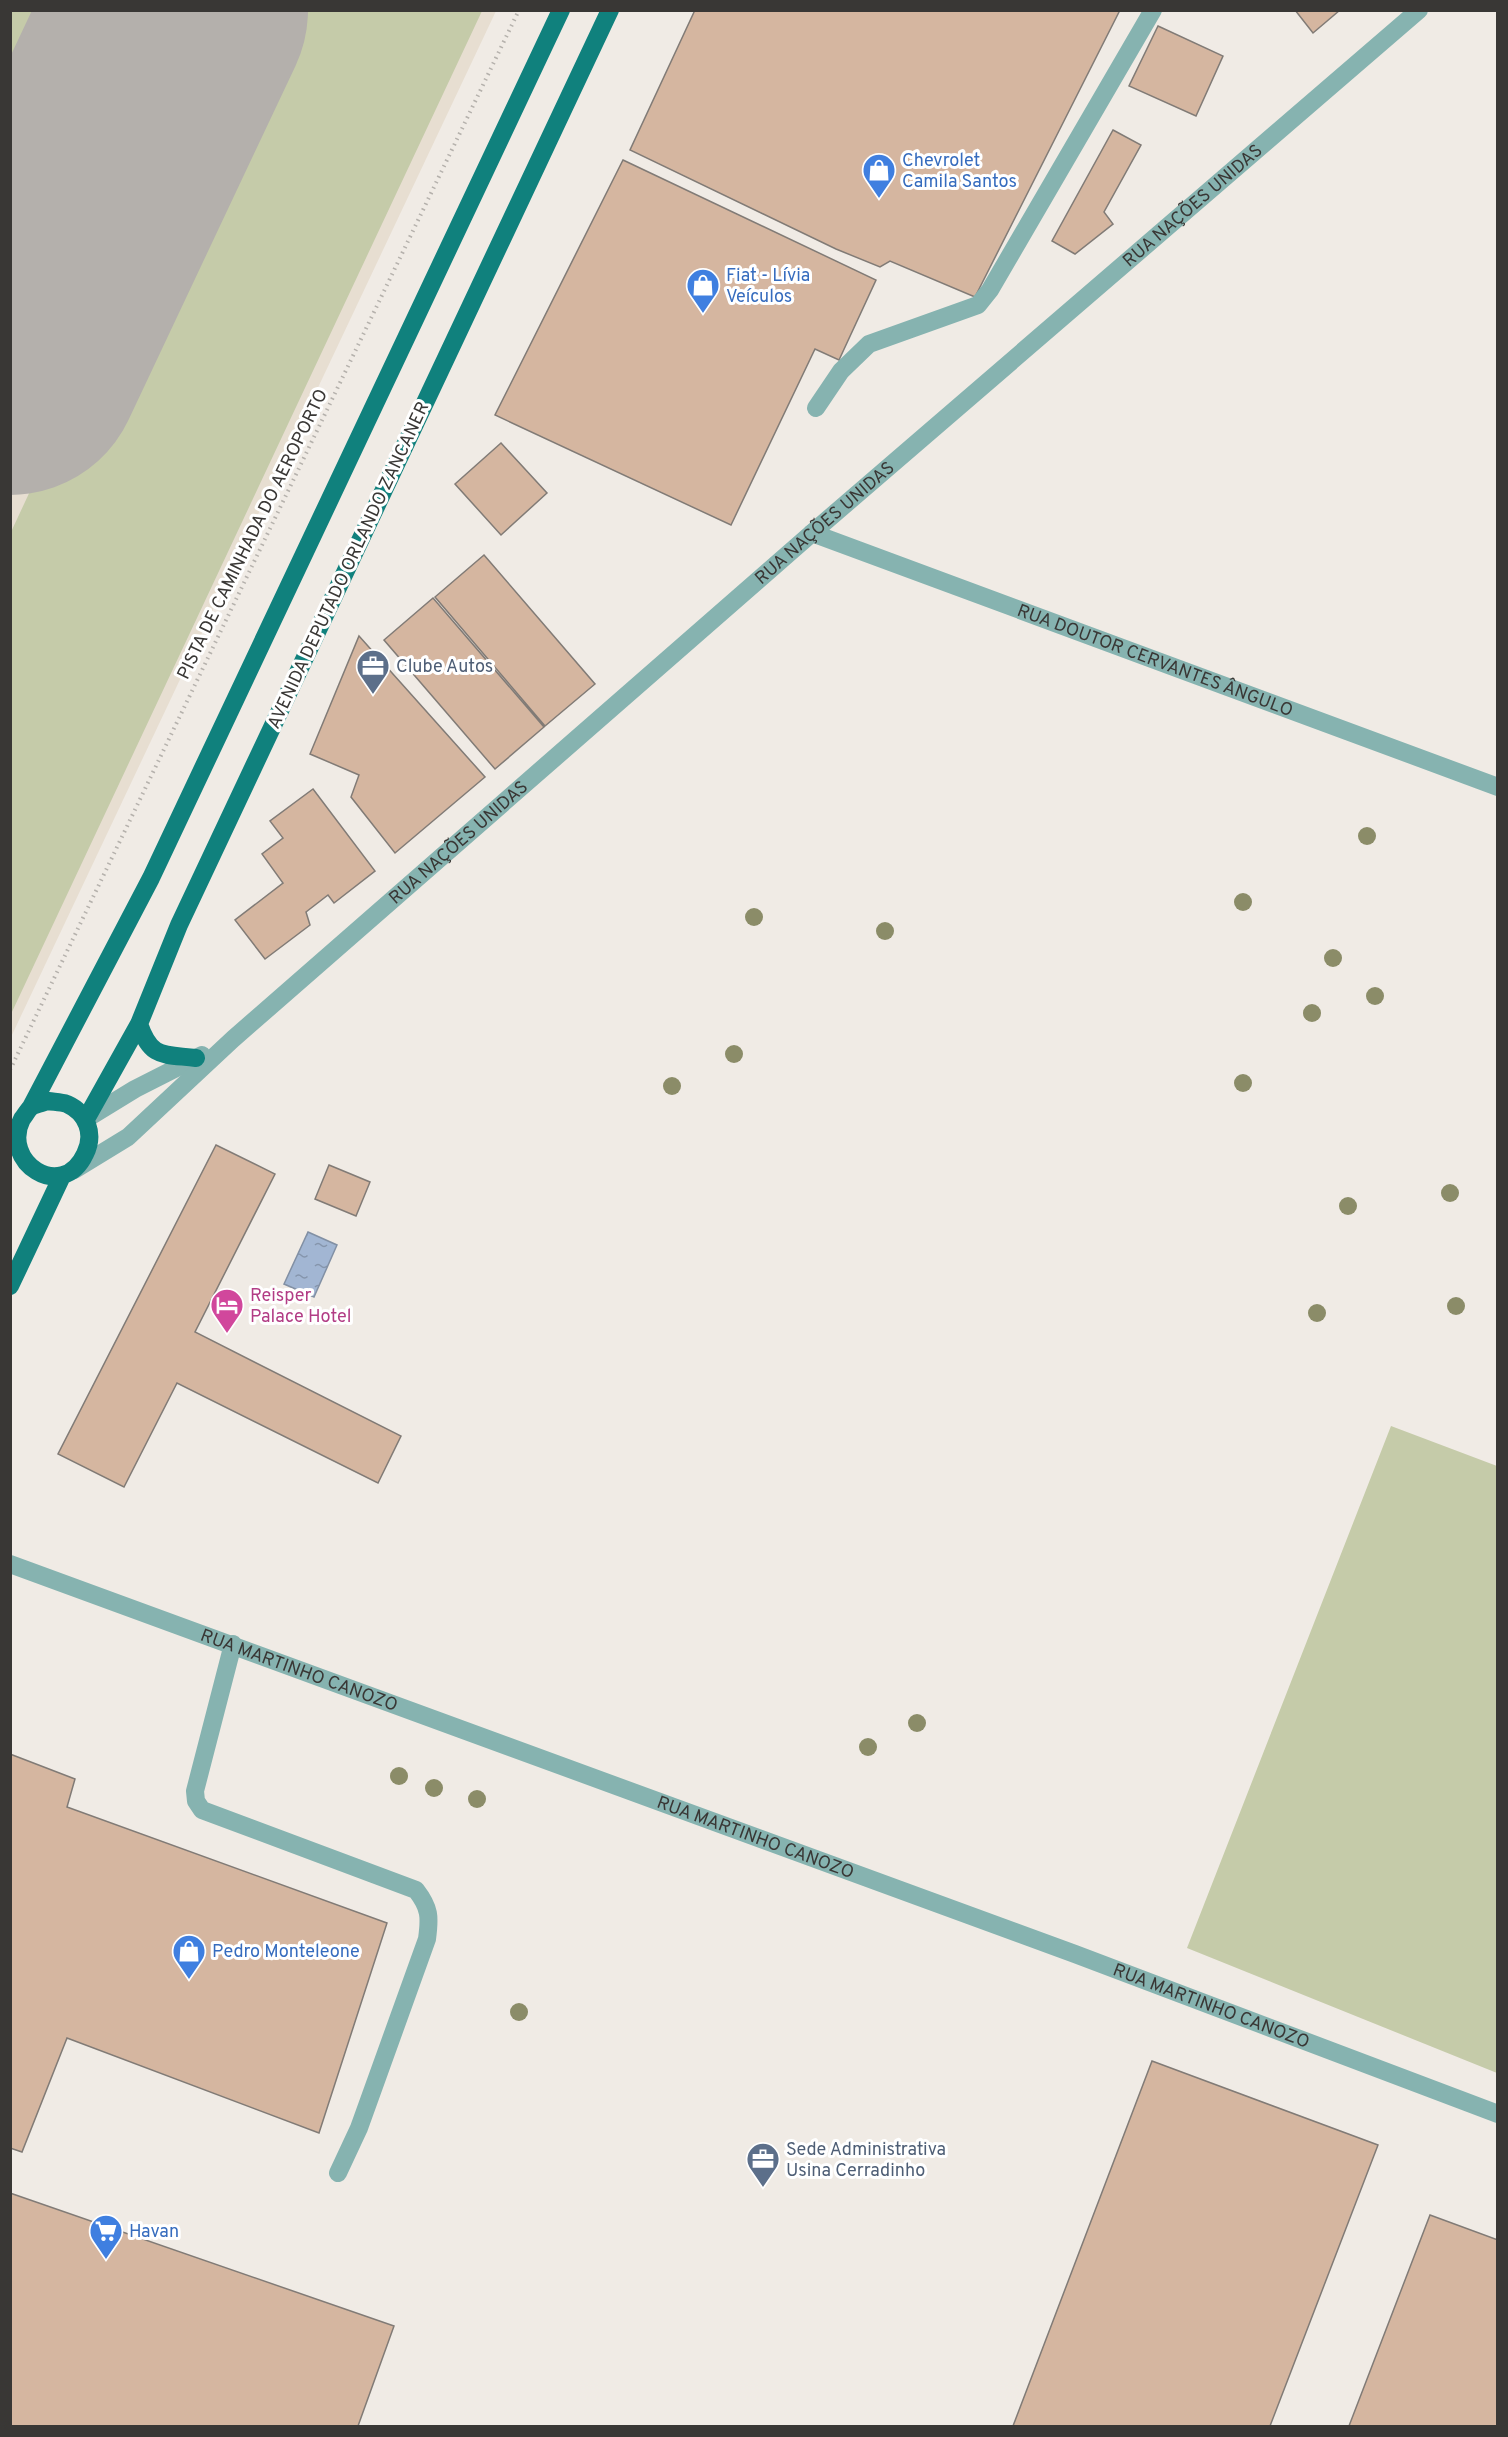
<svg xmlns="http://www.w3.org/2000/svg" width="1508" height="2437" font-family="Overpass,sans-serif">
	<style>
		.built { fill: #e7ded1 }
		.grass { fill: #c5cba9 }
		.water { fill: url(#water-ripples); stroke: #8290a4; stroke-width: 1.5 }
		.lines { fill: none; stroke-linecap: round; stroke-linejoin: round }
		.runway { stroke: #b4b0ac; stroke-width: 262 }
		.building { fill: #d5b6a0; stroke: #817b76; stroke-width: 1.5 }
		.path { stroke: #b5b1ac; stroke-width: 4; stroke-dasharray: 1.5 4.5; stroke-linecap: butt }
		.minor { stroke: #86b3b0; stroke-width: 18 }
		.major { stroke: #10817d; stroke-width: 18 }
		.tree { fill: #8b8c68 }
		.labels { text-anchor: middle; stroke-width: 6; stroke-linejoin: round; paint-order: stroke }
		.shop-label { font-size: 18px; fill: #366cbe; stroke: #fff; text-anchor: start }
		.street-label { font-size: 18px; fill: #393735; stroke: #fff }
		.service-label { font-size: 18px; fill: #4e5e75; stroke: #fff; text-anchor: start }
		.hotel-label { font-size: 18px; fill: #b23c85; stroke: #fff; text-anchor: start }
	</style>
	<defs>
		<pattern id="water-ripples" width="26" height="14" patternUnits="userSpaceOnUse" patternTransform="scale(1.5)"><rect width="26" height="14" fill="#a2b6d3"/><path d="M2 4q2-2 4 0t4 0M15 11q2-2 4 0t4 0" fill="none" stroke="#8595ac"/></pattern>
	</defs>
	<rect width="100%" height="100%" fill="#f0ebe5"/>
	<!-- built -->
	<path class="built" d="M11,11H496L11,1037Z"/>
	<!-- grass -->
	<path class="grass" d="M11,10L104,11L11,209L10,11Z
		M254,11H482L11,1014V532Z
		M1391,1426L1497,1466V2073L1187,1948Z"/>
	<!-- water -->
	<path class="water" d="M308,1232L337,1245L314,1297L284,1284Z"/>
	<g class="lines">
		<!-- runway -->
		<path class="runway" d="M10,364L177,10"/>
	</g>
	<!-- building -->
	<path class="building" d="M695,10H1120L975,297L890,261L880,267L836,249L630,150Z
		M1295,10H1340L1313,33Z
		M1158,26L1223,56L1196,116L1129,86Z
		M1113,130L1141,145L1104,212L1113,224L1075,254L1052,241Z
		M623,160L876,280L839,360L815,349L731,525L495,415Z
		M501,443L547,493L501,535L455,484Z
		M484,555L595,684L545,726L435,597Z
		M433,598L544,727L495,769L384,640Z
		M359,636L485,777L395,853L351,797L359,775L310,754Z
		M313,789L375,871L334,903L328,895L306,912L310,925L265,959L235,920L283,883L262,854L283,838L270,821Z
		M216,1145L275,1174L195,1332L401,1436L378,1483L177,1383L124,1487L58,1454Z
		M329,1165L370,1182L356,1216L315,1199Z
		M10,1754L75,1779L67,1807L387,1923L319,2133L67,2038L22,2152L10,2148Z
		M1152,2061L1378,2145L1270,2426H1013Z
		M10,2193L394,2326L358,2426H10Z
		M1430,2215L1498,2240V2426H1349Z"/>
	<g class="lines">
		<!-- path -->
		<path class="path" d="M10,1070L519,10"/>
		<!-- minor -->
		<g class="minor">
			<path d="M816,408L841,371L869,344L978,305L990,290L1153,10"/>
			<path id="s1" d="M812,533L1498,787"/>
			<path d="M86,1119L135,1089L202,1055"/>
			<path id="s2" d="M74,1170L128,1137L233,1039L812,533L1419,10"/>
			<path id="s3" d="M10,1564L1075,1954L1498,2114"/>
			<path d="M233,1644L195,1791L196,1801L202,1810L416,1890C430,1908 430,1917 427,1939L359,2128L338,2173"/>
		</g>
		<!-- major -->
		<path class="major" d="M139,1024C151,1059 163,1054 196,1058
			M48,1101C54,1102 61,1102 67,1104C87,1113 95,1134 85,1154C62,1203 0,1162 22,1119C25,1115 28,1110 31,1107C35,1104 43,1103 48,1101Z
			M31,1107L151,878L561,10
			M86,1119L139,1024L179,925L610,10
			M10,1286L62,1176"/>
	</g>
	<!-- trees -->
	<g class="tree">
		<circle cx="1367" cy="836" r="9"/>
		<circle cx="1243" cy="902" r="9"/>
		<circle cx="754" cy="917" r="9"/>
		<circle cx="885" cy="931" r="9"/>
		<circle cx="1333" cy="958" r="9"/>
		<circle cx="1375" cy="996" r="9"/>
		<circle cx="1312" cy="1013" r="9"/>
		<circle cx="734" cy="1054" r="9"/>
		<circle cx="1243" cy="1083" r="9"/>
		<circle cx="672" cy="1086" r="9"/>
		<circle cx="1450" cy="1193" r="9"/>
		<circle cx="1348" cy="1206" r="9"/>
		<circle cx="1456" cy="1306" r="9"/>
		<circle cx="1317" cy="1313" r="9"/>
		<circle cx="917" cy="1723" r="9"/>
		<circle cx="868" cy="1747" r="9"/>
		<circle cx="399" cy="1776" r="9"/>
		<circle cx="434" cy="1788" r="9"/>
		<circle cx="477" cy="1799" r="9"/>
		<circle cx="519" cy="2012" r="9"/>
	</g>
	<!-- icons -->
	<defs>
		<symbol id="shop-pin" viewBox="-11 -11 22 30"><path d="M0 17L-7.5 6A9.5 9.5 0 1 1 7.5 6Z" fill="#3f7fe0" stroke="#fff"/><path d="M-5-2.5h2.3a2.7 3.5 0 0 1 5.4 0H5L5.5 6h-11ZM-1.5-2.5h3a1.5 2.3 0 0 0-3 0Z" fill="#fff"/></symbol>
		<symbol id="office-pin" viewBox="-11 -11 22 30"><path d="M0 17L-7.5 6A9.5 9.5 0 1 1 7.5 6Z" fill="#5c6f8a" stroke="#fff"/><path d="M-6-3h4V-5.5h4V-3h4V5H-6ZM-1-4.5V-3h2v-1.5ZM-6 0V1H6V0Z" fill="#fff"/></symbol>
		<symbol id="hotel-pin" viewBox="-11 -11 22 30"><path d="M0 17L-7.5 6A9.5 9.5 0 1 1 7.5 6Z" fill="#d1479c" stroke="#fff"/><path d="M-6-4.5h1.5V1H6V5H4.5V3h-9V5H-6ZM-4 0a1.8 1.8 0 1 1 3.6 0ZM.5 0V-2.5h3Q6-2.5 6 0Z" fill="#fff"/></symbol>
		<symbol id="supermarket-pin" viewBox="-11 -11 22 30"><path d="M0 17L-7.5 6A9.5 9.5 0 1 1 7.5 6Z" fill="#3f7fe0" stroke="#fff"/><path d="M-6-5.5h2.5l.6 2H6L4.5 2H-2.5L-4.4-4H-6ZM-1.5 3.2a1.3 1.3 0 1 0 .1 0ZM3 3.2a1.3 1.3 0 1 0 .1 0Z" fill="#fff"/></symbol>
	</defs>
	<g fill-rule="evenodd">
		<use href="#shop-pin" x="860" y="151" width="38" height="52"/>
		<use href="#shop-pin" x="684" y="266" width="38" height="52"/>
		<use href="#office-pin" x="354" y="647" width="38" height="52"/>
		<use href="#hotel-pin" x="208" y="1286" width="38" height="52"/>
		<use href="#shop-pin" x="170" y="1932" width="38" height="52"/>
		<use href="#office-pin" x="744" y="2140" width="38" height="52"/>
		<use href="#supermarket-pin" x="87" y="2212" width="38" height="52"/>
	</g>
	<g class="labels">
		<!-- shop labels -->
		<g class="shop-label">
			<text x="902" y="166">Chevrolet<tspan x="902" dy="21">Camila Santos</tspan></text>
			<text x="726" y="281">Fiat - Lívia<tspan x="726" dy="21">Veículos</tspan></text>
			<text x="212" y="1957">Pedro Monteleone</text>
			<text x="129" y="2237">Havan</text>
		</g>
		<!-- street labels -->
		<g class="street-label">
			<text dy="6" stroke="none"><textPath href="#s2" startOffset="1478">RUA NAÇÕES UNIDAS</textPath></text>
			<text dy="6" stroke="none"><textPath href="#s2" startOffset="992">RUA NAÇÕES UNIDAS</textPath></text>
			<text transform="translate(252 534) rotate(-64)" y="6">PISTA DE CAMINHADA DO AEROPORTO</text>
			<text transform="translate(348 565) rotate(-65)" y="6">AVENIDA DEPUTADO ORLANDO ZANCANER</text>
			<text dy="6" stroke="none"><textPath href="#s1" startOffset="366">RUA DOUTOR CERVANTES ÂNGULO</textPath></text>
			<text dy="6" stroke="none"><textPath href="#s2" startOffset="506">RUA NAÇÕES UNIDAS</textPath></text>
			<text dy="6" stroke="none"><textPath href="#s3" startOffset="308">RUA MARTINHO CANOZO</textPath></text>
			<text dy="6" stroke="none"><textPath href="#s3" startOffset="794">RUA MARTINHO CANOZO</textPath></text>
			<text dy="6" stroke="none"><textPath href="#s3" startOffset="1280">RUA MARTINHO CANOZO</textPath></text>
		</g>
		<!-- service labels -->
		<g class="service-label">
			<text x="396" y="672">Clube Autos</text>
			<text x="786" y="2155">Sede Administrativa<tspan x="786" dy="21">Usina Cerradinho</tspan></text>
		</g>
		<!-- hotel labels -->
		<g class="hotel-label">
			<text x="250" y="1301">Reisper<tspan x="250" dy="21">Palace Hotel</tspan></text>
		</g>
	</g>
	<!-- border -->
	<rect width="1508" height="2437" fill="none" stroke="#393735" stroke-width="24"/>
</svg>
